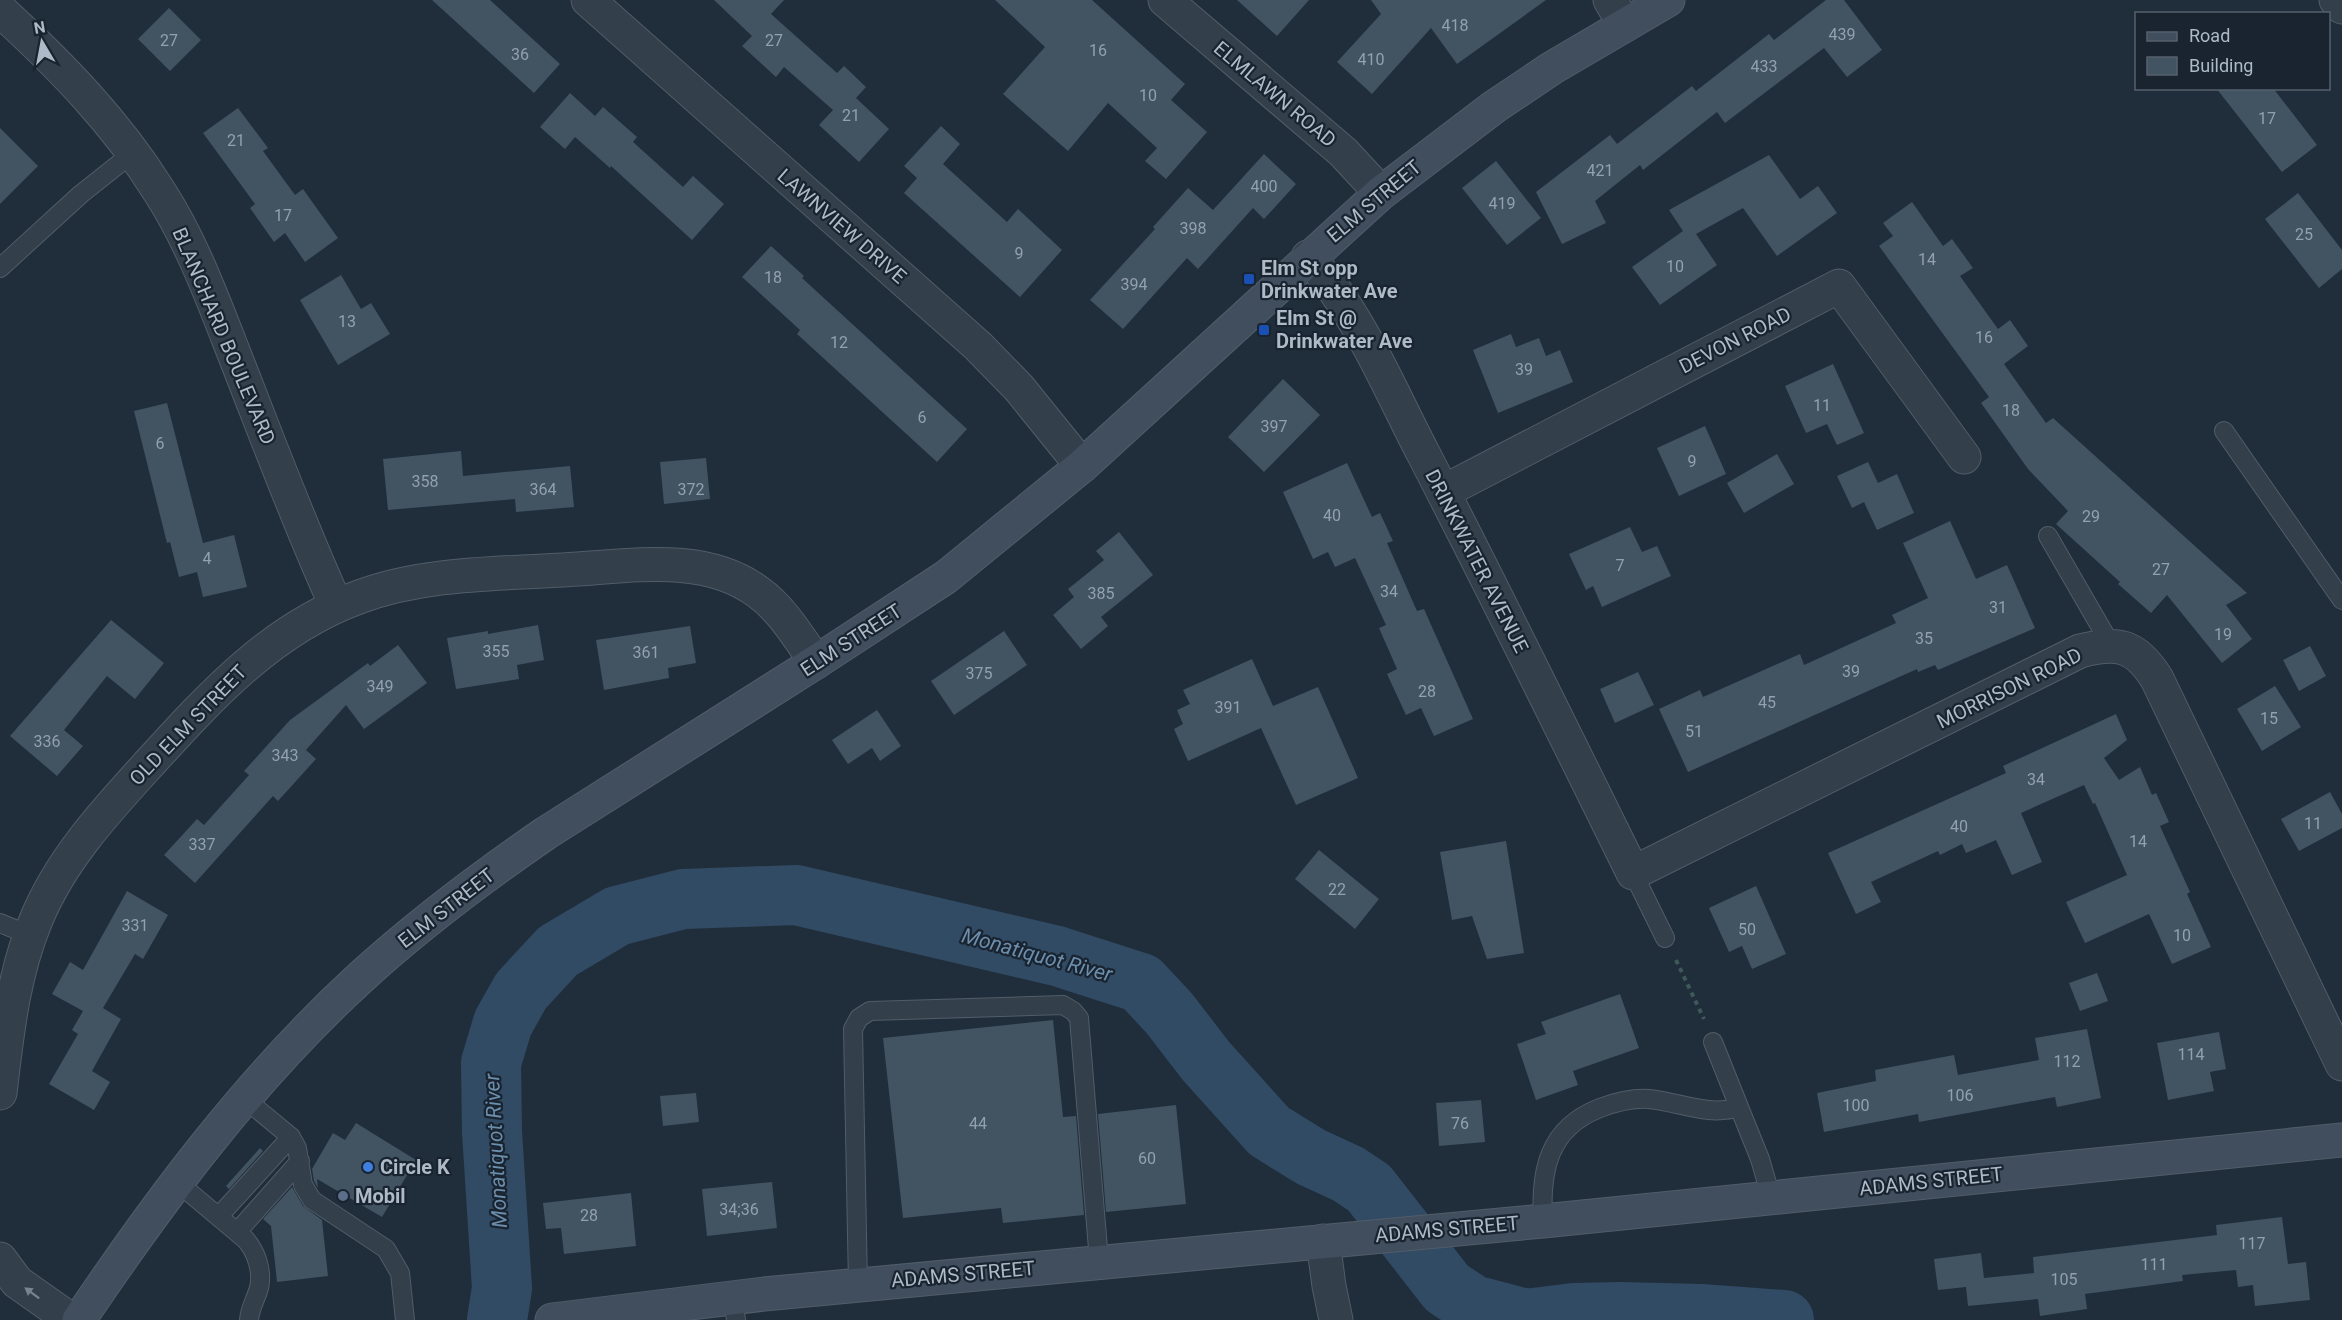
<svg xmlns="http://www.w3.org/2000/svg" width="2342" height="1320" font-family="Roboto,sans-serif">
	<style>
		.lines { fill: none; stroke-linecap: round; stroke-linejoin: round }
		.river { stroke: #324b64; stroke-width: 60 }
		.building { fill: #425362 }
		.lane-casing { stroke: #515d69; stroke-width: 20 }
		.street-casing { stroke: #515d69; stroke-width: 35 }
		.secondary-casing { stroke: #515d69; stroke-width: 35 }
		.path { stroke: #3f5859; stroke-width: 4; stroke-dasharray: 4.5 4.5; stroke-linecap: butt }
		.lane { stroke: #333f4b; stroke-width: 18 }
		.street { stroke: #333f4b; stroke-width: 33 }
		.secondary { stroke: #414e5e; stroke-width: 33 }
		.oneway { fill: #77838f }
		.transit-dot { fill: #1a4fb4; stroke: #192430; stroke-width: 2 }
		.shop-dot { fill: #3f7fe0; stroke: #192430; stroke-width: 2 }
		.service-dot { fill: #5c6f8a; stroke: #192430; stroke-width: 2 }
		.labels { text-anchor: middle; stroke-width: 4.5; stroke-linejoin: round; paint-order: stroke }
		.number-label { font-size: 16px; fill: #93a0ae }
		.street-label { font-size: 20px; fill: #aebac7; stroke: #192430 }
		.poi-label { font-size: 20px; font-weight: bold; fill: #aebac7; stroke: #192430; text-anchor: start }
		.water-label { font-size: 21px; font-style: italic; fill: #6c8ead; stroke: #192430 }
	</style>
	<rect width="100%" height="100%" fill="#202e3b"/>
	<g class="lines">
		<!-- river -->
		<path class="river" d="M497,1320L502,1288L492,1132L491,1063L503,1023L521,991L558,951L617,916L683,899L796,895L1057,956L1141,983L1169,1013L1206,1061L1269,1131L1311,1157L1348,1174L1369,1188L1447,1288L1473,1305L1526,1319L1574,1313L1620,1312L1701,1314L1784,1320"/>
	</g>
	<!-- building -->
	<path class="building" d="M432,0H490L560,64L534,93Z
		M714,0H784L771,14L837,73L844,66L866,87L856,98L889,129L859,162L819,125L833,110L784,67L776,77L742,46L752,36Z
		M995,0H1092L1185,84L1171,100L1207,132L1166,179L1145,161L1157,148L1108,103L1068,151L1003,94L1045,47Z
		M1237,0H1309L1277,36Z
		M1371,0H1546L1457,64L1431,28L1372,94L1337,62L1381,14Z
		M1826,0H1844L1882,50L1847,77L1824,48L1725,123L1717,112L1643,170L1640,165L1595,201L1606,223L1562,244L1536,192L1610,135L1617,144L1692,86L1696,91L1769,34L1774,40Z
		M169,8L201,40L170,71L138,39Z
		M2216,88H2273L2317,145L2282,172Z
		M570,93L595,116L603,107L637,137L633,142L683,187L693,176L724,204L692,240L611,166L610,168L575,137L565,149L540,127Z
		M238,108L268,148L263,151L295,195L303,189L338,238L305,262L285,233L274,242L250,208L255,204L203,133Z
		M941,126L960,144L943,164L1007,222L1018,209L1062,250L1020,297L904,193L917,178L904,166Z
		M0,128L38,166L0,204Z
		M1264,154L1296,184L1264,219L1253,208L1198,269L1187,258L1123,329L1090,300L1155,229L1153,227L1188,188L1213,210Z
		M1769,155L1800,199L1818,186L1837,213L1777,256L1743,208L1696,234L1717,265L1660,305L1632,267L1683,231L1669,210Z
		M1496,161L1541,218L1507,245L1462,188Z
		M2298,193L2342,250V269L2319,288L2265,219Z
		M1912,202L1943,246L1952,239L1973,268L1960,276L1998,329L2010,320L2028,346L2004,364L2046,423L2053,418L2247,593L2226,605L2252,639L2222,663L2167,595L2151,613L2118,584L2120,582L2056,524L2068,511L2028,469L1981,403L1989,397L1879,246L1893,236L1883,223Z
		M771,246L804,276L802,278L967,429L937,462L797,334L800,330L742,277Z
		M341,275L361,309L371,303L390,334L338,365L300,300Z
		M1511,334L1516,347L1539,338L1546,356L1560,350L1573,382L1498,413L1473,350Z
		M1833,364L1864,433L1837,445L1827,424L1806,433L1785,386Z
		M1283,379L1320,415L1264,472L1228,437Z
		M167,403L203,543L234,535L247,587L203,597L197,572L179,577L170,542L167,543L134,411Z
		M1705,426L1726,474L1679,496L1657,448Z
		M461,451L463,476L570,466L574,507L516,512L515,499L388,510L383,459Z
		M1777,454L1794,484L1744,513L1727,483Z
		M706,458L710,499L664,504L660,462Z
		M1868,462L1878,483L1897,474L1914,513L1877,530L1864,502L1852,508L1837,476Z
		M1347,463L1372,517L1380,513L1393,541L1387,543L1417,611L1424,609L1473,719L1434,736L1421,708L1406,715L1387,674L1397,669L1379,628L1386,625L1355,558L1335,567L1328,552L1313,559L1283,492Z
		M1950,521L1976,579L2007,565L2035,628L1938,670L1935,665L1918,672L1917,669L1688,772L1659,709L1700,690L1703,697L1800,654L1804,665L1896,623L1892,615L1928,598L1903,543Z
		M1630,527L1642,552L1657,546L1671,576L1602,607L1593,586L1586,590L1569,554Z
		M1119,532L1153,575L1101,617L1108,626L1081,649L1053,615L1074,597L1068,589L1104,560L1096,551Z
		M111,620L164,663L135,699L107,676L64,730L83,746L57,776L10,736Z
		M538,625L544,660L517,665L519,679L456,689L447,638L488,631V634Z
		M690,626L696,663L668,668L669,678L604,690L596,640Z
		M1004,631L1027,665L954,715L931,681Z
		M398,645L427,683L364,729L346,705L306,750L316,759L278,801L273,796L195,883L164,855L197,819L204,825L249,775L244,771L290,720L368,663L370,666Z
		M2310,646L2326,676L2299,691L2283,660Z
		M1252,659L1273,706L1318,687L1358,778L1296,805L1261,728L1188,761L1174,729L1183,724L1177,710L1190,704L1183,690Z
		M1638,672L1654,705L1615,723L1600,689Z
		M2275,686L2301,727L2262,751L2237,709Z
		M877,710L901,746L880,761L872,748L848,764L832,740Z
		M2116,714L2127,740L2104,758L2119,780L2140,767L2152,795L2156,793L2169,822L2160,826L2190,892L2187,894L2211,947L2172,964L2149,914L2085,943L2066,902L2127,875L2095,803L2093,804L2084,785L2021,813L2042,862L2012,875L1996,840L1966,853L1962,844L1940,855L1938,851L1871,882L1881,902L1856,914L1828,853L2006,773L2003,766Z
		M2330,792L2342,814V828L2299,851L2281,819Z
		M1506,841L1524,953L1487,959L1472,916L1452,920L1440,852Z
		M1319,850L1379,899L1355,929L1295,879Z
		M1756,886L1786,954L1752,969L1742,946L1729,952L1709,908Z
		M127,891L168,915L143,959L135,954L103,1008L121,1019L92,1071L110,1082L94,1110L49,1084L78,1034L72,1030L83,1011L52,994L70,962L83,970Z
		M2097,973L2108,1001L2080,1011L2069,983Z
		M1620,994L1639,1048L1573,1071L1578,1085L1536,1100L1517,1044L1546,1034L1541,1022Z
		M1053,1020L1063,1117L1076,1116L1084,1215L1003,1223L1001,1208L903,1218L883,1038Z
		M2087,1029L2101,1098L2057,1107L2055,1097L1919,1122L1918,1114L1824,1132L1817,1093L1876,1081L1875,1070L1954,1055L1958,1075L2039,1060L2035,1038Z
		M2219,1032L2226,1069L2210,1072L2214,1091L2168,1100L2157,1043Z
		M696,1093L699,1122L663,1126L660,1096Z
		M1481,1100L1485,1142L1439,1146L1436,1103Z
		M1176,1105L1186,1204L1106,1212L1098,1114Z
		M356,1123L416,1160L382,1217L317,1179L318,1188L314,1181L312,1169L333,1133L345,1140Z
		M260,1148L263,1151L229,1189L226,1186Z
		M772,1182L777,1228L707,1236L702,1189Z
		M292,1187L303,1206L322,1220L328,1276L277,1282L271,1226L263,1219Z
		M631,1193L636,1246L564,1254L561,1228L546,1229L543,1203Z
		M2282,1217L2288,1264L2306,1262L2310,1300L2255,1306L2253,1285L2238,1287L2236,1270L2182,1275L2183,1281L2085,1294L2087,1309L2040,1316L2038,1299L1968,1306L1966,1287L1938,1290L1934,1259L1981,1253L1984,1278L2034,1273L2033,1257L2217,1235L2216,1225Z"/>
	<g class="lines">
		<defs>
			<path id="lane" d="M0,268L81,194L134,152
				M2224,431L2342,600
				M2048,536L2111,645
				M1633,873L1665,938
				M0,923L29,935
				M245,1099L291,1137L297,1148L303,1185L312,1200L386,1249L400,1273L405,1320
				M1739,1107L1760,1159L1771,1197
				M177,1182L245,1239C256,1251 263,1271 259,1288C256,1299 250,1307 249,1320
				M219,1216L291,1137
				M1543,1221C1540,1171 1548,1128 1600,1108C1616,1102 1631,1098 1649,1099C1680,1102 1708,1117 1739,1107L1713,1042
				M237,1232L300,1161
				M858,1285L853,1029L859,1018L870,1011L1063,1005L1073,1011L1079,1018L1099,1261
				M733,1298L736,1320"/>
			<path id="street" d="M588,0L978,346L1019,388L1082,466
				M1165,0L1343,152L1381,193
				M1610,0L1625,25
				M2336,0L2342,7
				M0,10C60,65 116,122 159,191C192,242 213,300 235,356C268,440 299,524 336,605
				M1308,257C1358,311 1389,388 1423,453C1495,592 1564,733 1633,873L2080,651C2118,641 2136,645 2157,679L2342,1064
				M1443,492L1839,286L1964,457
				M0,1093C7,1034 13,975 36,920C60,861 104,813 146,767C208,699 270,629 359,597C423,573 495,574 563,570C627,567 703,551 758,592C782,609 799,638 816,662
				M1323,1241L1329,1286L1336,1320
				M0,1259L17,1282L71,1320"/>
			<path id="secondary" d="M79,1320C161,1198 251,1078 360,978C418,925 482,877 546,833L816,662L946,577L1082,466L1381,193L1494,107L1552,68L1668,0
				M552,1320L764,1294L1543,1221L2342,1140"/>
		</defs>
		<!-- lane casing -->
		<use href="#lane" class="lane-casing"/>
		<!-- street casing -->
		<use href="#street" class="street-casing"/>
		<!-- secondary casing -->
		<use href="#secondary" class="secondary-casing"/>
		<!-- path -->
		<path class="path" d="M1676,960L1704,1019"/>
		<!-- lane -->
		<use href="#lane" class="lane"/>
		<!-- street -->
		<use href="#street" class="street"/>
		<!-- secondary -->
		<use href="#secondary" class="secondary"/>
	</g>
	<!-- one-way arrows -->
	<defs><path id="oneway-solid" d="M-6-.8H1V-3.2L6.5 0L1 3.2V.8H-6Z" transform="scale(1.5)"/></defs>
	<use class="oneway" href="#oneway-solid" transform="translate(32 1293) rotate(-143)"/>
	<!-- markers -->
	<g class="transit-dot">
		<rect x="1243" y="273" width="12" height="12" rx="3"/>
		<rect x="1258" y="324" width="12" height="12" rx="3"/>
	</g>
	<circle class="shop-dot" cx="368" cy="1167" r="6"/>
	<circle class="service-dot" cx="343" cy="1196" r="6"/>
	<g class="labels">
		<!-- number labels -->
		<g class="number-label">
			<text x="1455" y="31">418</text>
			<text x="1842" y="40">439</text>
			<text x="169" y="46">27</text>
			<text x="774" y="46">27</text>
			<text x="1098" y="56">16</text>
			<text x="520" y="60">36</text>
			<text x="1371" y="65">410</text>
			<text x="1764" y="72">433</text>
			<text x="1148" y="101">10</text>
			<text x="851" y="121">21</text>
			<text x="2267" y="124">17</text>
			<text x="236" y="146">21</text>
			<text x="1600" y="176">421</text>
			<text x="1264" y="192">400</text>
			<text x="1502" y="209">419</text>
			<text x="283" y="221">17</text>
			<text x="1193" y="234">398</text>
			<text x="2304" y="240">25</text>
			<text x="1019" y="259">9</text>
			<text x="1927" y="265">14</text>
			<text x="1675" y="272">10</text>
			<text x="773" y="283">18</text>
			<text x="1134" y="290">394</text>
			<text x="347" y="327">13</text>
			<text x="1984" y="343">16</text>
			<text x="839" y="348">12</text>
			<text x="1524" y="375">39</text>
			<text x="1822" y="411">11</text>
			<text x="2011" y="416">18</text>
			<text x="922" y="423">6</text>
			<text x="1274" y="432">397</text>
			<text x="160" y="449">6</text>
			<text x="1692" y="467">9</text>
			<text x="425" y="487">358</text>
			<text x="543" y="495">364</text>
			<text x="691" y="495">372</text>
			<text x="1332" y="521">40</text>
			<text x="2091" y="522">29</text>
			<text x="207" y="564">4</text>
			<text x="1620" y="571">7</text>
			<text x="2161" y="575">27</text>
			<text x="1389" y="597">34</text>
			<text x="1101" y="599">385</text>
			<text x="1998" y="613">31</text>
			<text x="2223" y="640">19</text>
			<text x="1924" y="644">35</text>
			<text x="496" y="657">355</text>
			<text x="646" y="658">361</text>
			<text x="1851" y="677">39</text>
			<text x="979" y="679">375</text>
			<text x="380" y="692">349</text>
			<text x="1427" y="697">28</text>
			<text x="1767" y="708">45</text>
			<text x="1228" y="713">391</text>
			<text x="2269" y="724">15</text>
			<text x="1694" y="737">51</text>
			<text x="47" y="747">336</text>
			<text x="285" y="761">343</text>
			<text x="2036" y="785">34</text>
			<text x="2313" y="829">11</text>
			<text x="1959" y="832">40</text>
			<text x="2138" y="847">14</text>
			<text x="202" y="850">337</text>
			<text x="1337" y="895">22</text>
			<text x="135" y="931">331</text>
			<text x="1747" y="935">50</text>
			<text x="2182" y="941">10</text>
			<text x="2191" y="1060">114</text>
			<text x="2067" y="1067">112</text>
			<text x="1960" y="1101">106</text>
			<text x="1856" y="1111">100</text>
			<text x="978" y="1129">44</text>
			<text x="1460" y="1129">76</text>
			<text x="1147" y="1164">60</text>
			<text x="739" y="1215">34;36</text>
			<text x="589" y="1221">28</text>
			<text x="2252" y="1249">117</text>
			<text x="2154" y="1270">111</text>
			<text x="2064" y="1285">105</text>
		</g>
		<!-- street labels -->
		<g class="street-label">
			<text transform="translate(1275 94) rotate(40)" y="7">ELMLAWN ROAD</text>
			<text transform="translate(1374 201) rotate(-40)" y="7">ELM STREET</text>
			<text transform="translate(842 226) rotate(41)" y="7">LAWNVIEW DRIVE</text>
			<text transform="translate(224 336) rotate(67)" y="7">BLANCHARD BOULEVARD</text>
			<text transform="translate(1735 340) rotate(-27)" y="7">DEVON ROAD</text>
			<text transform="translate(1477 561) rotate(63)" y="7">DRINKWATER AVENUE</text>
			<text transform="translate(851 640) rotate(-33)" y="7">ELM STREET</text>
			<text transform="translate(2009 688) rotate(-26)" y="7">MORRISON ROAD</text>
			<text transform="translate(188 725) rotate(-46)" y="7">OLD ELM STREET</text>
			<text transform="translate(446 908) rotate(-38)" y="7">ELM STREET</text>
			<text transform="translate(1931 1181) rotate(-6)" y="7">ADAMS STREET</text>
			<text transform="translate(1447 1229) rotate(-5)" y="7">ADAMS STREET</text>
			<text transform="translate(963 1274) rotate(-5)" y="7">ADAMS STREET</text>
		</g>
		<!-- poi labels -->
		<g class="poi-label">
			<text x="1261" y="275">Elm St opp<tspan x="1261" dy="23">Drinkwater Ave</tspan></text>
			<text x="1276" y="325">Elm St @<tspan x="1276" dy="23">Drinkwater Ave</tspan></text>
			<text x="380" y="1174">Circle K</text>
			<text x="355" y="1203">Mobil</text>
		</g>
		<!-- water labels -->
		<g class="water-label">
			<text transform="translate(1037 955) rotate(15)" y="7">Monatiquot River</text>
			<text transform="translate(496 1151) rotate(-93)" y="7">Monatiquot River</text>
		</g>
	</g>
	<!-- legend -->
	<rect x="2135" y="12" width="195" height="78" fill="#192430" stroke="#55606c" stroke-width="1.5"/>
	<rect x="2147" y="32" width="30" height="9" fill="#414e5e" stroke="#55606c" stroke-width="1.5"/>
	<text x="2189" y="42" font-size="18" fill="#aebac7">Road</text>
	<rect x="2147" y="57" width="30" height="18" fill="#425362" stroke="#55606c" stroke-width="1.5"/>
	<text x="2189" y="72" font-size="18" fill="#aebac7">Building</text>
	<!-- north arrow -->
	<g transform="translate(42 42) rotate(350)" stroke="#192430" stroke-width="4.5" paint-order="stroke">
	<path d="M0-4.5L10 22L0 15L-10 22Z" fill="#aebac7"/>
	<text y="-9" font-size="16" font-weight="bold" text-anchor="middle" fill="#aebac7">N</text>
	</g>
</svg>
